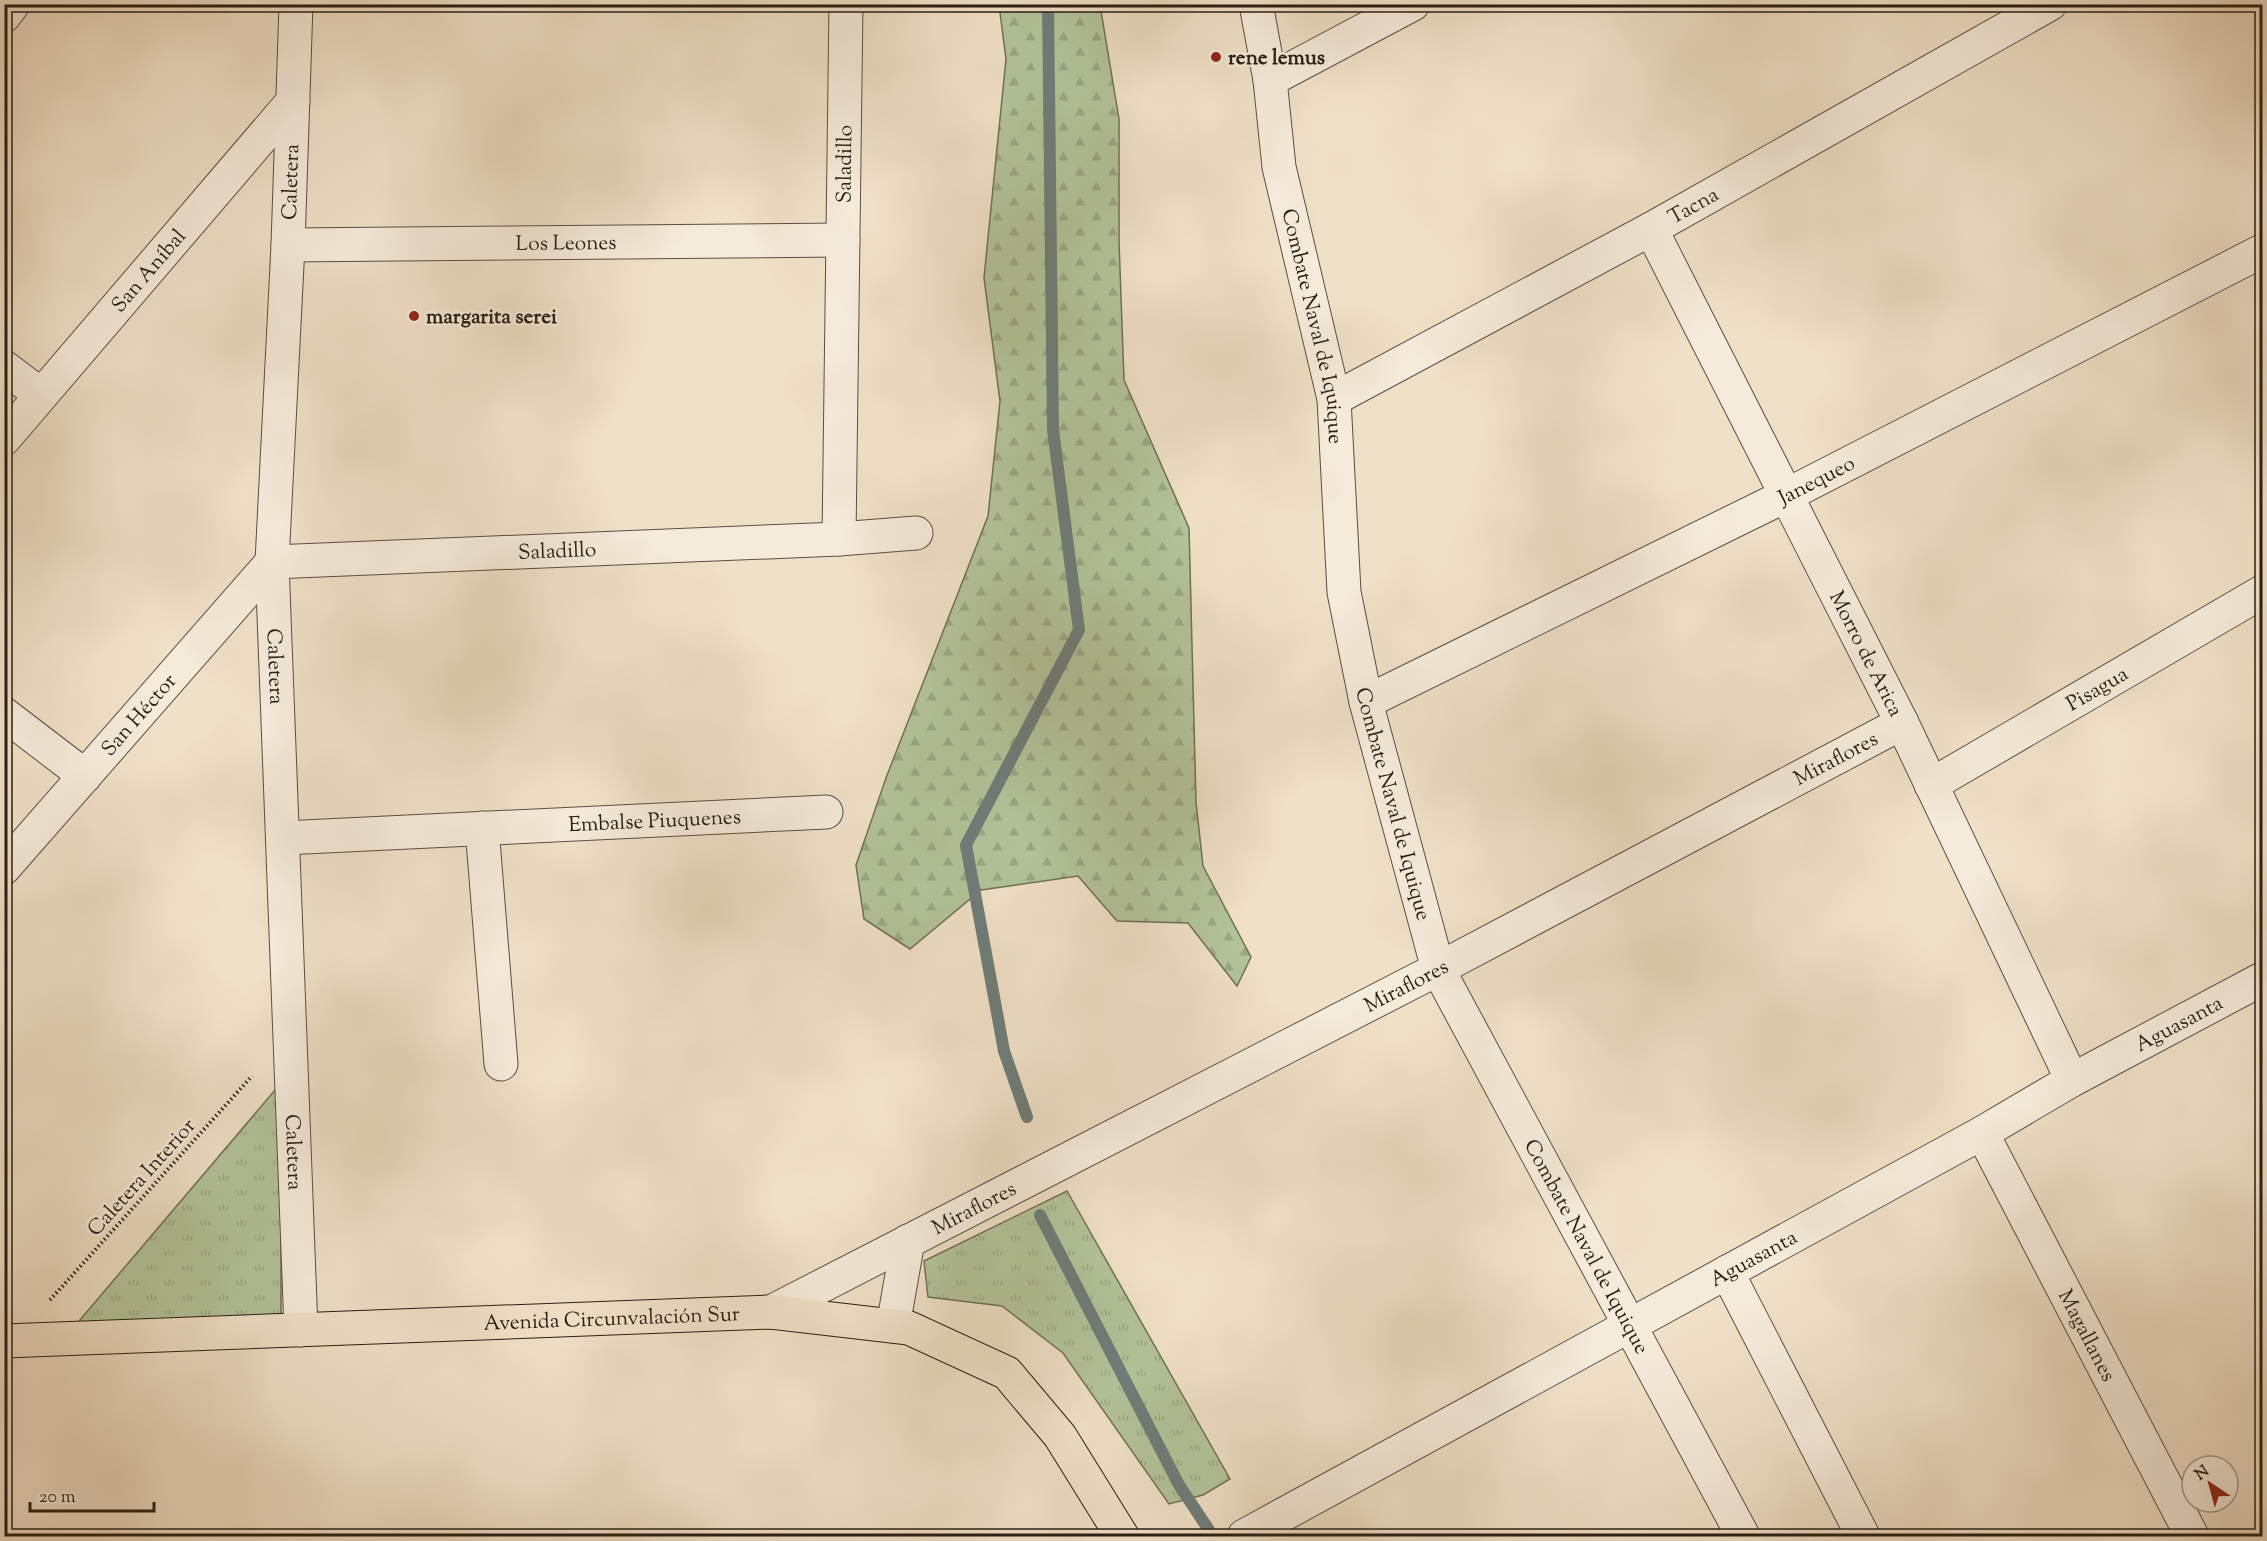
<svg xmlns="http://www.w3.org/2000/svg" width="2267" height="1541" font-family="'Sorts Mill Goudy',serif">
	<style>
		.grass { fill: url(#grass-tufts); stroke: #6e7157; stroke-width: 1.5 }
		.forest { fill: url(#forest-firs); stroke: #6e7157; stroke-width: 1.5 }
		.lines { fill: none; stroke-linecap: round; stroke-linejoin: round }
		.stream { stroke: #6f7d7a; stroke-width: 12 }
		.minor-casing { stroke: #5a4f41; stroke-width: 35 }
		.major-casing { stroke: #281f14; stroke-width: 35 }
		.path { stroke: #281f14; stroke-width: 4; stroke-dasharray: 1.5 3; stroke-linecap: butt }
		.minor { stroke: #f5ebdb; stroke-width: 33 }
		.major { stroke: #f0e0c7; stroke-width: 33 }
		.poi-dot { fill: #8f2418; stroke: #f5ebdb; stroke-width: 2 }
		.labels { text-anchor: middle; stroke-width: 5; stroke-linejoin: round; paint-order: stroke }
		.poi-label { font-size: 21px; font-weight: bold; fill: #281f14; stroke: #f5ebdb; text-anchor: start }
		.street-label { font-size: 21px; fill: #281f14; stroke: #f5ebdb }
	</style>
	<defs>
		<pattern id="grass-tufts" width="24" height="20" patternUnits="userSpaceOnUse" patternTransform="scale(1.5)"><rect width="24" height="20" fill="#b3c39a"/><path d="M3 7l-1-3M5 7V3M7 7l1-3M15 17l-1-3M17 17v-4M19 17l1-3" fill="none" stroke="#9aa784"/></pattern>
		<pattern id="forest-firs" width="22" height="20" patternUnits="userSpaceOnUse" patternTransform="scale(1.5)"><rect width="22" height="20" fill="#b3c39a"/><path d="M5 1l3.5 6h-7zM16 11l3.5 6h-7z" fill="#9aa784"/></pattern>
	</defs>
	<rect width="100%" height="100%" fill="#f0e0c7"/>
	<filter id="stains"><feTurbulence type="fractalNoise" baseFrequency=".00333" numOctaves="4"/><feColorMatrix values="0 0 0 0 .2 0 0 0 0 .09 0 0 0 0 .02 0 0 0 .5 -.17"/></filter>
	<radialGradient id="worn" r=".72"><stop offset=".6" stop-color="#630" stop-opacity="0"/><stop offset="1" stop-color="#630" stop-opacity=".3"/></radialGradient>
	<!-- grass -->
	<path class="grass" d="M281,1083V1323L74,1327Z
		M1067,1191L1230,1479L1203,1495L1169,1504L1063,1353L1002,1306L928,1297L924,1261Z"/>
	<!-- forest -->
	<path class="forest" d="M999,5H1100L1119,119V241L1124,380L1189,528L1196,802L1203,866L1251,957L1237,986L1188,923L1117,921L1078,876L981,890L910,949L864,919L856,865L886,778L988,516L1000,401L984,278L1006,59Z"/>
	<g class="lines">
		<!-- stream -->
		<path class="stream" d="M1027,1117L1004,1051L966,845L1079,630L1053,430L1048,4
			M1040,1215L1179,1485L1213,1536"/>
		<defs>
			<g id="minor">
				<path id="s1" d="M296,4L288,245L272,562L301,1330"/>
				<path id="s2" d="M1256,4L1270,80L1279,167L1334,399L1344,592L1366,702L1438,969L1743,1536"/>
				<path d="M4,16L13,4"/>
				<path d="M1270,80L1413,4"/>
				<path id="s3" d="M1651,229L1902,723L2072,1080"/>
				<path id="s4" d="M288,245L843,240"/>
				<path d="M4,367L41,395"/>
				<path id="s5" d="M1334,399L1651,229L2050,4"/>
				<path id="s6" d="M4,439L293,101"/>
				<path id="s7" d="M839,539L846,4"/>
				<path id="s8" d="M1366,702L1785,496L2262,251"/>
				<path d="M4,714L85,776"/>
				<path id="s9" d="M1931,785L2262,592"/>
				<path d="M482,828L501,1064"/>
				<path id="s10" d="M283,838L826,812"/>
				<path id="s11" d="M4,868L272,562L839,539L916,533"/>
				<path id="s12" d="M1982,1133L2192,1536"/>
				<path d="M1727,1272L1863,1536"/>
				<path id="s13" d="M771,1312L1438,969L1902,723"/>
				<path d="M893,1326L908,1241"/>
				<path id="s14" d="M1244,1536L1982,1133L2072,1080L2262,979"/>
			</g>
			<g id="major">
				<path id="s15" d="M4,1341L771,1312L909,1328L1007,1373L1060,1436L1122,1536"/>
			</g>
		</defs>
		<!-- minor casing -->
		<use href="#minor" class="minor-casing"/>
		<!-- major casing -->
		<use href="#major" class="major-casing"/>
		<!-- path -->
		<path class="path" d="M50,1300L252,1076"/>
		<!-- minor -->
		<use href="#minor" class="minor"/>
		<!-- major -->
		<use href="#major" class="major"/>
	</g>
	<!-- markers -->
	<g class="poi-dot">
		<circle cx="1216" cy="57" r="6"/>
		<circle cx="414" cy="316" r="6"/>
	</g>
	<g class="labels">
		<!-- poi labels -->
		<g class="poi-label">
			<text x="1228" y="64">rene lemus</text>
			<text x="426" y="323">margarita serei</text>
		</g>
		<!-- street labels -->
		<g class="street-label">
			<text dy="7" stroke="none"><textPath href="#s7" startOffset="375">Saladillo</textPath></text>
			<text transform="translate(290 182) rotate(-88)" y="7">Caletera</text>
			<text dy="7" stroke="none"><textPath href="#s5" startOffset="408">Tacna</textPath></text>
			<text dy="7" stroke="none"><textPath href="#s4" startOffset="278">Los Leones</textPath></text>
			<text dy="7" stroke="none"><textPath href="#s6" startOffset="222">San Aníbal</textPath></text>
			<text dy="7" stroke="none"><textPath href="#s2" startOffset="328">Combate Naval de Iquique</textPath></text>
			<text dy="7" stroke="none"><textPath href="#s8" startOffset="502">Janequeo</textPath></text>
			<text dy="7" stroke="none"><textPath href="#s11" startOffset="692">Saladillo</textPath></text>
			<text dy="7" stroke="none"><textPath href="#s3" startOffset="476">Morro de Arica</textPath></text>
			<text dy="7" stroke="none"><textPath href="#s1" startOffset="663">Caletera</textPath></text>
			<text dy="7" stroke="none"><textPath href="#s9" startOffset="192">Pisagua</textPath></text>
			<text dy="7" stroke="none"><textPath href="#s11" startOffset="204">San Héctor</textPath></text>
			<text dy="7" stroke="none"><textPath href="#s13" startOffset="1200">Miraflores</textPath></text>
			<text dy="7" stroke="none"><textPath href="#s2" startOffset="814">Combate Naval de Iquique</textPath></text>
			<text dy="7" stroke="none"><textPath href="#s10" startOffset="372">Embalse Piuquenes</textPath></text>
			<text dy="7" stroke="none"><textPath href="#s13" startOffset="714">Miraflores</textPath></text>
			<text dy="7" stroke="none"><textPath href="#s14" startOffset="1066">Aguasanta</textPath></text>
			<text dy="7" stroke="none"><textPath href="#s1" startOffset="1149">Caletera</textPath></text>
			<text transform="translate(141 1177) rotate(-48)" y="7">Caletera Interior</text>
			<text dy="7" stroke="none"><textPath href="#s13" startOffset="228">Miraflores</textPath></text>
			<text dy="7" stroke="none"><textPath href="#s2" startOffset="1300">Combate Naval de Iquique</textPath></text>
			<text dy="7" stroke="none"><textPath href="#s14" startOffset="580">Aguasanta</textPath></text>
			<text dy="7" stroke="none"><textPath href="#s15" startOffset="608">Avenida Circunvalación Sur</textPath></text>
			<text dy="7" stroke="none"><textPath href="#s12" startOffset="228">Magallanes</textPath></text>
		</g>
	</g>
	<!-- margin -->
	<rect width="2267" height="1541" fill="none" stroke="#f0e0c7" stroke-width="24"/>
	<rect x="6" y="6" width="2255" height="1529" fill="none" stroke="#281f14" stroke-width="3"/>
	<rect x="12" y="12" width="2243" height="1517" fill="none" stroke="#281f14" stroke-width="1.5"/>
	<!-- north arrow -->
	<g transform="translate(2210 1484) rotate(324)"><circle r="28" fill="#f5ebdb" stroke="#a3998b" stroke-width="1.5"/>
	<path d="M0-4.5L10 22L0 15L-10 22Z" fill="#8f2418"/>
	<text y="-9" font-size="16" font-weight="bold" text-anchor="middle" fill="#281f14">N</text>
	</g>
	<!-- scale -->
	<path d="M30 1502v9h124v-9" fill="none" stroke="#281f14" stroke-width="3"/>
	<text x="39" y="1502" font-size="18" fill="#281f14" stroke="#f5ebdb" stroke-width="4.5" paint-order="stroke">20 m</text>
	<rect width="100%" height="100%" filter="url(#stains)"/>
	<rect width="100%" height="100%" fill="url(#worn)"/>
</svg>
